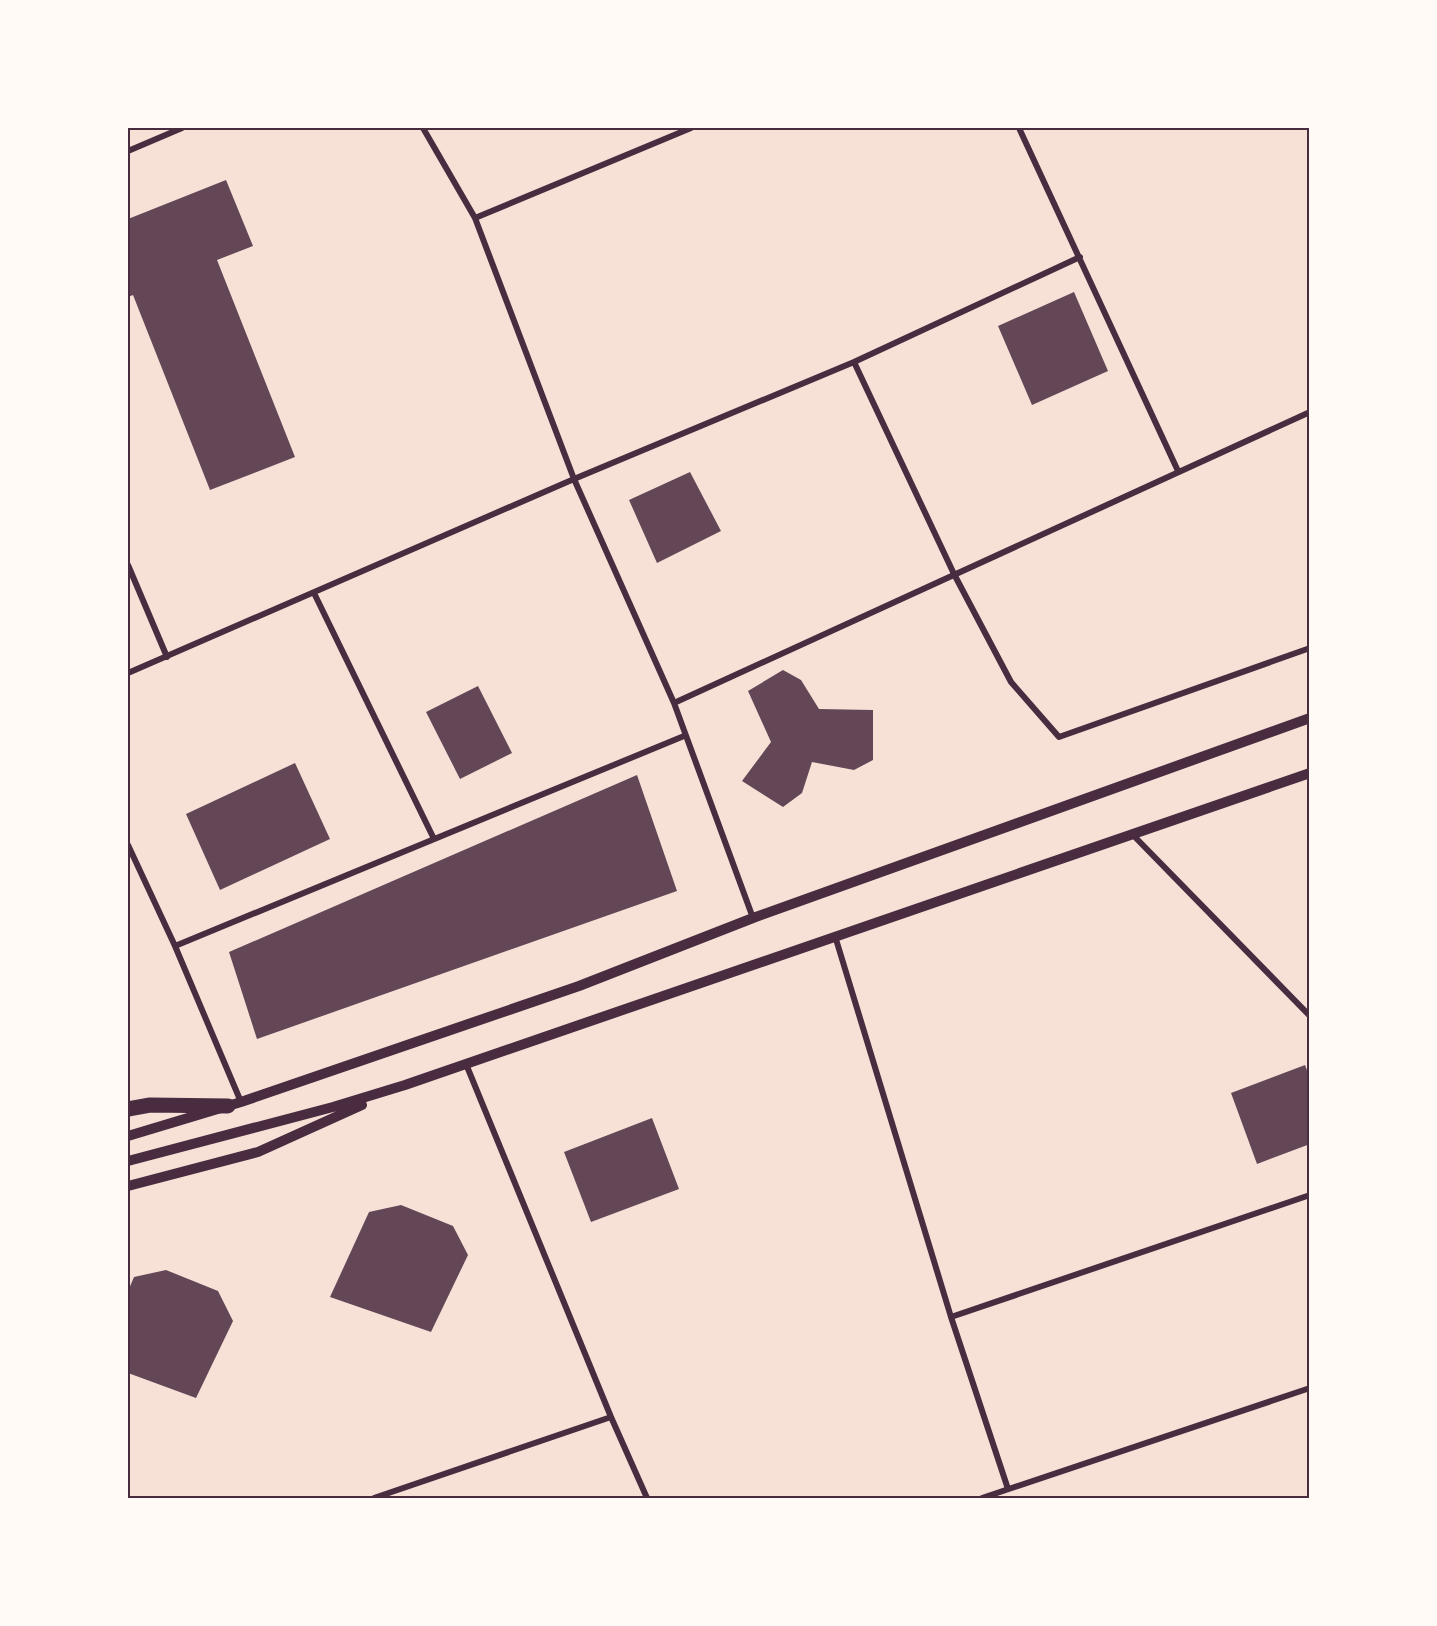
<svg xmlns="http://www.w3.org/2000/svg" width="1437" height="1626" font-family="Jost,sans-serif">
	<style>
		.building { fill: #644757 }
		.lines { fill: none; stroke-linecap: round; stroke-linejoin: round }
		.minor { stroke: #4a2c40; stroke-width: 6 }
		.tertiary { stroke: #4a2c40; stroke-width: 10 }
		.primary { stroke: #4a2c40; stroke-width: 15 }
		.neatline { fill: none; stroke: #4a2c40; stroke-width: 2 }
	</style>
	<rect width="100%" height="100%" fill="#f7e1d7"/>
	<!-- building -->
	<path class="building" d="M226,180L253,246L217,260L295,457L210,490L133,295L128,297V219Z
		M1074,292L1108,371L1032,405L998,326Z
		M690,472L721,531L657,563L629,500Z
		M783,670L801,680L819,709L873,710V760L854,770L812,762L802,793L783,807L742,781L771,742L748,691Z
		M478,686L512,753L460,779L426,712Z
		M295,763L330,839L220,890L186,814Z
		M637,775L677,891L257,1039L229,952Z
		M1305,1065L1310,1078V1144L1257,1164L1231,1093Z
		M652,1118L679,1189L591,1222L564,1152Z
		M401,1205L453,1226L468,1255L431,1332L330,1297L369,1212Z
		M166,1270L218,1291L233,1321L196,1398L128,1373V1291L134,1277Z"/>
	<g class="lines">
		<!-- minor -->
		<path class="minor" d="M423,128L475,218L574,479L674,703L753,918
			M1019,128L1178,471
			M128,151L182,128
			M475,218L691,128
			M854,362L954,574L1011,682L1059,737L1310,648
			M128,565L167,657
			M314,593L434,839
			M128,673L574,479L854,362L1080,257
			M674,703L1310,412
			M1132,834L1310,1016
			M128,845L175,946L241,1102
			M835,936L951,1317L1008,1489
			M175,946L684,736
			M466,1064L611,1417L647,1498
			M951,1317L1310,1195
			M374,1498L611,1417
			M982,1498L1310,1388"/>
		<!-- tertiary -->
		<path class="tertiary" d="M128,1136L241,1102L579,986L753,918L1310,718
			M128,1161L333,1107L405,1085L1310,773
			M128,1186L258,1152L362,1105"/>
		<!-- primary -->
		<path class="primary" d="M128,1109L150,1105L228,1106"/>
	</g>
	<!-- border -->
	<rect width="1437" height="1626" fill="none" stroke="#fffaf5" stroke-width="258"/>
	<rect x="129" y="129" width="1179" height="1368" class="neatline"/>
</svg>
